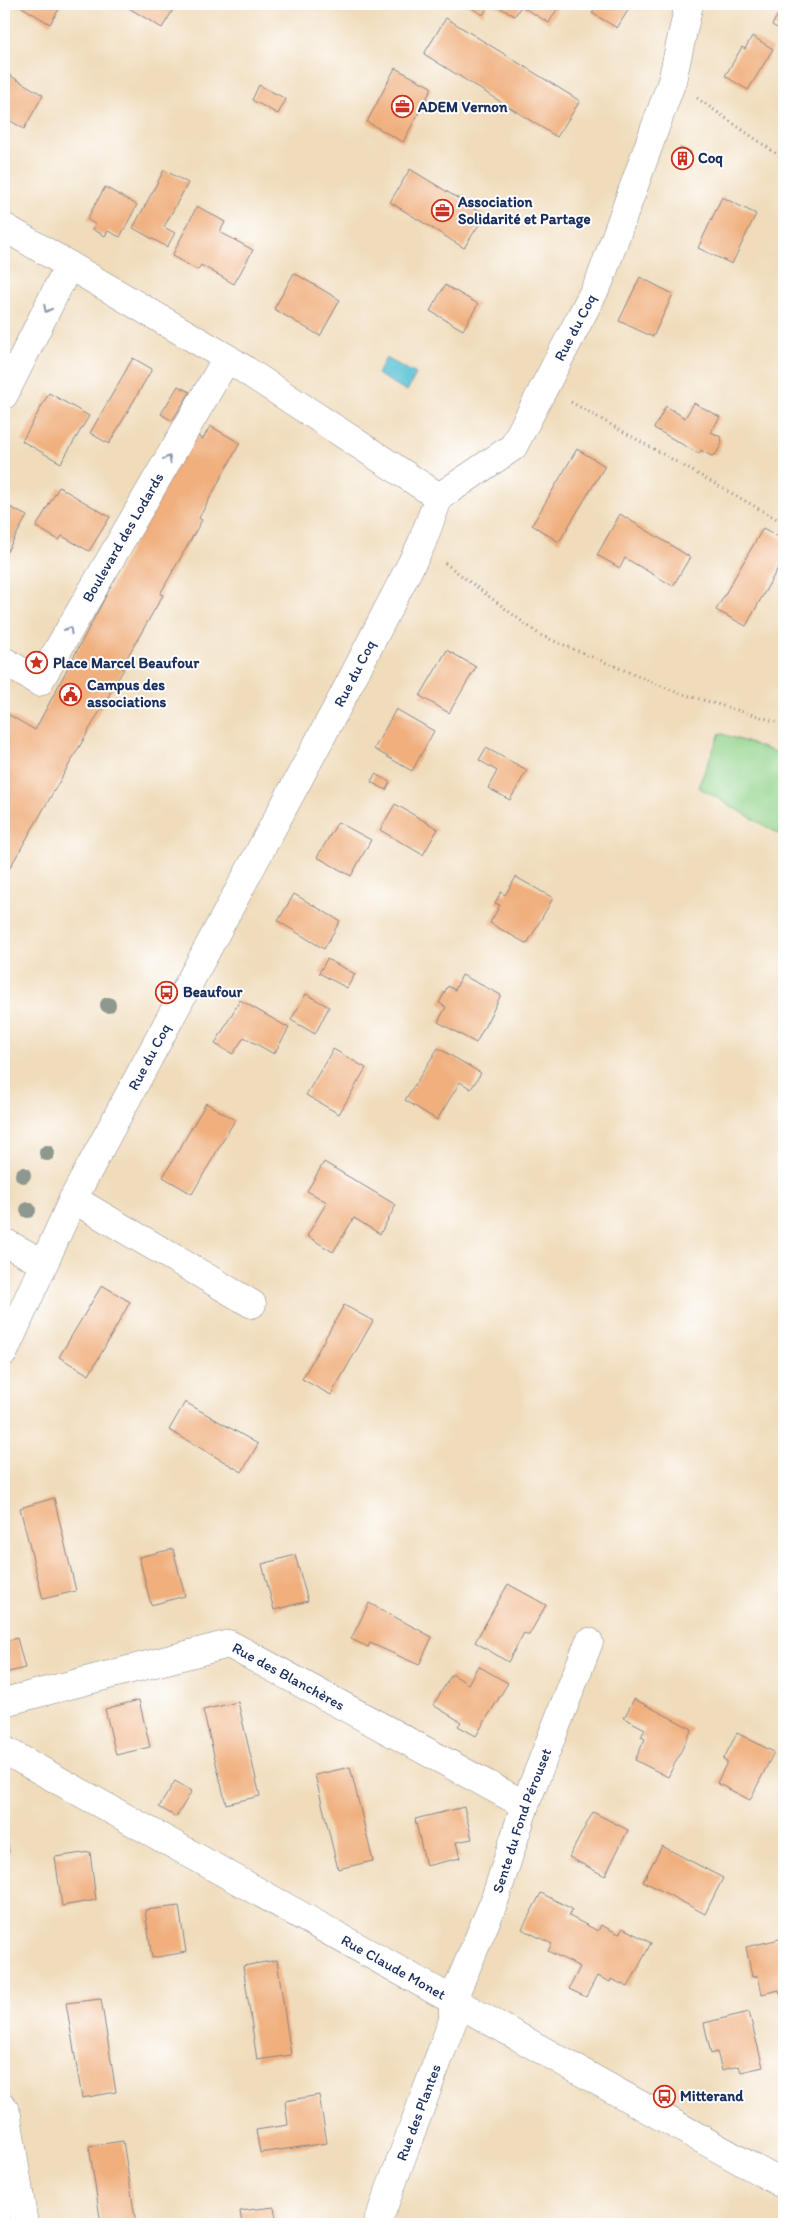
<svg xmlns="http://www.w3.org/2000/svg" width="788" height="2228" font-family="Itim,sans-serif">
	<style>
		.green { fill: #90d289; stroke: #568074 }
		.water { fill: #57c1d3; stroke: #397898 }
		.building { fill: #f0af7d }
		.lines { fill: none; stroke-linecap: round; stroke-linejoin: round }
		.minor-casing { stroke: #86868c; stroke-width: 29 }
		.path { stroke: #86868c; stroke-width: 3; stroke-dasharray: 1 4; stroke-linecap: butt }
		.minor { stroke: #fff; stroke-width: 28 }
		.tree { fill: #8e988f }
		.oneway { stroke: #8d97ae }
		.labels { text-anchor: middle; stroke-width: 4; stroke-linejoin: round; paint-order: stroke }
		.poi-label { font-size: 15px; font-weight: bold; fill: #1b2f5e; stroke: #fff; text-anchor: start }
		.street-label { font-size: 15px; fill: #1b2f5e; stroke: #fff }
	</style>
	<rect width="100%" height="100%" fill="#fff"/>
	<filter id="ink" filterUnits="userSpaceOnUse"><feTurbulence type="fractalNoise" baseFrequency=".02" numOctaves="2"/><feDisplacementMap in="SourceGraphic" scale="10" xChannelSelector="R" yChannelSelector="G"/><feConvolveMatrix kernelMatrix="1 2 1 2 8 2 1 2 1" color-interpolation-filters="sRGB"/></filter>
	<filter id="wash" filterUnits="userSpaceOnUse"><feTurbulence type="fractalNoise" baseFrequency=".0096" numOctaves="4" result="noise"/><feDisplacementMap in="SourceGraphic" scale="20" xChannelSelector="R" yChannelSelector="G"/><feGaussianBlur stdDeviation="1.12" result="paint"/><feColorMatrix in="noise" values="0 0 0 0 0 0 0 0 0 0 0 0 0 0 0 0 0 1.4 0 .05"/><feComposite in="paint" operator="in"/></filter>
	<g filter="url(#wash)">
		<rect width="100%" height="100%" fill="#f0dcbb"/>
		<!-- green -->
		<path class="green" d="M720,733L784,755V837L698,787Z"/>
		<!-- water -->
		<path class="water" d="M386,358L416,374L407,391L377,374Z"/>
		<g id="blocks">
			<!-- building -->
			<path class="building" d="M17,4H62L50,24Z
				M122,4H164L173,10L162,28Z
				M465,4H489L483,15Z
				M493,4H560L549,23L521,6L515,16Z
				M597,4H632L617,28L592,13Z
				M784,4V32L772,25Z
				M446,18L580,101L557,137L424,54Z
				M752,36L773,49L748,90L725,76L742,47L745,49Z
				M395,68L431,87V90L403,142L367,122Z
				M4,72L43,95L24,129L4,117Z
				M259,85L286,99L278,114L252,100Z
				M680,148L691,152L684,169L674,165Z
				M410,169L485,215L464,248L390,202Z
				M164,170L188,183L164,227L175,233L167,247L133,228Z
				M105,187L137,205L120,237L108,231L105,236L92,229L96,225L87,219Z
				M722,197L756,214L732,264L698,248Z
				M197,206L225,222L220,232L253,250L234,284L201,265L198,270L172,256Z
				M294,273L340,300L320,336L274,309Z
				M640,277L673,294L653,337L619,321Z
				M445,285L478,304L463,330L430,311Z
				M133,358L152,369L109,444L90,433Z
				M178,386L190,392L172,421L161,414Z
				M49,393L89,416L61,463L22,441Z
				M694,403L720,417L711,432L721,437L722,443L716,454L711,456L701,450L699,454L654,428L666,406L685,418Z
				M210,426L240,443L199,518L202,520L160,594L163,595L121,668L124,669L4,878V712L35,730L192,433L203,439Z
				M577,449L605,466L559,542L532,525Z
				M59,487L110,517L89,551L62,536L59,540L36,527Z
				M4,504L27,516L4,557Z
				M620,514L690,557L673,586L625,558L620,568L597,555Z
				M763,528L784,540V557L746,626L716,610Z
				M447,650L476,667L449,713L420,696Z
				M396,709L434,731L412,771L374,749Z
				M486,748L527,770L510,800L488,788L497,771L479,760Z
				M375,774L390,782L386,790L371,782Z
				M395,804L438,829L423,855L380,830Z
				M338,822L371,840L351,876L317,857Z
				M516,877L553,898L527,944L490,923L500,905L495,903L501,892L505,895Z
				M294,894L340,921L324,949L278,921Z
				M327,959L355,974L347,988L319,973Z
				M462,975L501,995L476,1043L438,1022L446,1007L439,1003L448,986L455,990Z
				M306,994L329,1007L315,1034L291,1020Z
				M240,1000L289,1028L274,1054L244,1037L233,1054L215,1044Z
				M438,1048L481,1073L471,1089L460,1082L437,1120L405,1100Z
				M333,1049L366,1068L339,1114L306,1095Z
				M206,1103L235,1120L192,1194L163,1177Z
				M324,1162L396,1205L380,1234L354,1218L333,1252L307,1236L327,1202L307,1191Z
				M102,1285L130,1302L89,1375L59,1357Z
				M344,1305L373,1321L331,1395L302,1379Z
				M185,1402L258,1444L242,1472L169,1430Z
				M54,1498L76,1591L43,1599L20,1508Z
				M173,1549L185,1596L151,1605L139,1557Z
				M295,1555L308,1601L274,1610L262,1564Z
				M508,1584L546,1605L529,1635L524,1633L508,1662L475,1642Z
				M369,1603L432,1637L419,1665L370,1643L368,1647L351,1639Z
				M17,1638L25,1668L4,1673V1642Z
				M478,1666L508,1683L476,1736L458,1726L461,1722L433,1705L452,1674L468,1684Z
				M634,1699L692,1729L668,1777L635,1760L645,1739L641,1737L645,1729L624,1718Z
				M139,1700L150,1747L116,1755L105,1709Z
				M238,1702L260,1796L226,1804L203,1710Z
				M737,1733L774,1752L750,1800L717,1783L727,1762L723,1760Z
				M350,1767L373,1861L338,1869L315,1775Z
				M175,1781L192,1791L176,1817L159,1807Z
				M464,1807L472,1839L456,1842L460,1858L426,1866L415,1819Z
				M593,1812L628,1830L605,1876L569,1857Z
				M4,1827L9,1852L4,1853Z
				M662,1846L723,1878L705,1914L643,1881Z
				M90,1852L96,1900L62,1906L55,1857Z
				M541,1893L572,1909L569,1916L598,1931L601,1925L619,1934L623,1928L651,1943L628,1987L611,1979L610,1982L597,1976L586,1997L569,1989L580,1967L548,1951L552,1944L522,1929Z
				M179,1906L186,1952L152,1958L145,1910Z
				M784,1938V1996L781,1997L779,1990L762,1994L758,1976L752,1977L746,1947Z
				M277,1960L291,2055L257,2060L243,1966Z
				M101,1999L116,2092L82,2098L66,2003Z
				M749,2012L763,2067L741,2072L739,2066L722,2070L717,2052L711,2054L704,2023Z
				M319,2095L327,2143L260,2153L256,2130L288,2125L285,2101Z
				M123,2141L136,2224H101L89,2146Z
				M274,2207L277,2224H242L240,2211Z"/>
		</g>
	</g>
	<g filter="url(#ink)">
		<use href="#blocks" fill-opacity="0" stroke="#86868c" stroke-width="1"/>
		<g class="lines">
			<defs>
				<g id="minor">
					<path d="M4,227L227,358L439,497"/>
					<path d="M4,395L69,265"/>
					<path id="s1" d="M4,661L39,682L227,358"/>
					<path d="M73,1199L252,1304"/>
					<path d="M4,1242L43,1263"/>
					<path id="s2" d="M4,1352L73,1199L341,700L421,545L439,497L513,447L600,280L672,81L689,4"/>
					<path id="s3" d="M4,1702L229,1644L525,1805"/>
					<path id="s4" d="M4,1750L784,2185"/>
					<path d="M4,2108L7,2116L24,2224"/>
					<path id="s5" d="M377,2224L453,2020V1999L494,1902L525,1805L589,1642"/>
				</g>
			</defs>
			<!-- minor casing -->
			<use href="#minor" class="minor-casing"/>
			<!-- path -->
			<path class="path" d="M697,98L784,159
				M571,402L784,523
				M445,563L540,635L676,692L784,724"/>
			<!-- minor -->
			<use href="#minor" class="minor"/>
		</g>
		<!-- trees -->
		<g class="tree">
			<circle cx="108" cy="1005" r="8"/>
			<circle cx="47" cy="1153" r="8"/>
			<circle cx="23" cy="1175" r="8"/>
			<circle cx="28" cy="1210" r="8"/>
		</g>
		<!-- one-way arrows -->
		<defs><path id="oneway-chevron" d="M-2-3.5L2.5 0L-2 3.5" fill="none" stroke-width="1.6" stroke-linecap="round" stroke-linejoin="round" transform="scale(1.25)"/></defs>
		<g class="oneway">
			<use href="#oneway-chevron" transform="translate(47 309) rotate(117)"/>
			<use href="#oneway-chevron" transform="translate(168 459) rotate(-60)"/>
			<use href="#oneway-chevron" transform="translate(69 630) rotate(-60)"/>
		</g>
	</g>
	<!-- icons -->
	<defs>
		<symbol id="office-ring" viewBox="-11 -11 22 22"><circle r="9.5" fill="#fff" stroke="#c8321e" stroke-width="1.5"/><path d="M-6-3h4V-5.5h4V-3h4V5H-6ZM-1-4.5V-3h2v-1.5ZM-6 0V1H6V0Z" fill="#c8321e"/></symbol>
		<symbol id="building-ring" viewBox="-11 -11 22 22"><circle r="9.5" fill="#fff" stroke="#c8321e" stroke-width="1.5"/><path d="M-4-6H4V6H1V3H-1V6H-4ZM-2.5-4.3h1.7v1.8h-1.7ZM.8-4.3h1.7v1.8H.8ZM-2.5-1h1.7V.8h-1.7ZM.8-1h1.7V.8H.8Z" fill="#c8321e"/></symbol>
		<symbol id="sight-ring" viewBox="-11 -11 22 22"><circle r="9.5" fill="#fff" stroke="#c8321e" stroke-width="1.5"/><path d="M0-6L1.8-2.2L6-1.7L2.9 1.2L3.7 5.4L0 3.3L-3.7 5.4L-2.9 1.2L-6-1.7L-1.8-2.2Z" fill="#c8321e"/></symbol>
		<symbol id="civic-ring" viewBox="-11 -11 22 22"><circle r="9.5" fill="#fff" stroke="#c8321e" stroke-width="1.5"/><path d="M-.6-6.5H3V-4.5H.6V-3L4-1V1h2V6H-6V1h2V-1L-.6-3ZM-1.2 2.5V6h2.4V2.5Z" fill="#c8321e"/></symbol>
		<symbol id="bus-ring" viewBox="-11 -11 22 22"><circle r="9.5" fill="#fff" stroke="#c8321e" stroke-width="1.5"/><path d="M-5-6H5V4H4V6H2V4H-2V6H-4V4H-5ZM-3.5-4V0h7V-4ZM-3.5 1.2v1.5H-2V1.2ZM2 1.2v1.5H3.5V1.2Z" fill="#c8321e"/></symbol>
	</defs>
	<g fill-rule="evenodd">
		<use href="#office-ring" x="390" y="94" width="25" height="25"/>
		<use href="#building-ring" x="670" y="146" width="25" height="25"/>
		<use href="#office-ring" x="430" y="198" width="25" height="25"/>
		<use href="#sight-ring" x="24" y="650" width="25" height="25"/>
		<use href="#civic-ring" x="58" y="682" width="25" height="25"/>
		<use href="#bus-ring" x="154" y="980" width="25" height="25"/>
		<use href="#bus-ring" x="652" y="2084" width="25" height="25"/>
	</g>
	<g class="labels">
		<!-- poi labels -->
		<g class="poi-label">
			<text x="418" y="112">ADEM Vernon</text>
			<text x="698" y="163">Coq</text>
			<text x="458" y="207">Association<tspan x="458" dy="17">Solidarité et Partage</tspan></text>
			<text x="53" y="668">Place Marcel Beaufour</text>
			<text x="87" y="690">Campus des<tspan x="87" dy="17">associations</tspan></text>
			<text x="183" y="997">Beaufour</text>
			<text x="680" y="2101">Mitterand</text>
		</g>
		<!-- street labels -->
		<g class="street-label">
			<text dy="5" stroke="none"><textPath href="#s2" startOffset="1184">Rue du Coq</textPath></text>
			<text dy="5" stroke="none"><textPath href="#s1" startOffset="208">Boulevard des Lodards</textPath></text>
			<text dy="5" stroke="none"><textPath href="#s2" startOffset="764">Rue du Coq</textPath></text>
			<text dy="5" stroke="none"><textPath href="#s2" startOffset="329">Rue du Coq</textPath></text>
			<text dy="5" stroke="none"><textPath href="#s3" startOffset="300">Rue des Blanchères</textPath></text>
			<text dy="5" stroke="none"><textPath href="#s5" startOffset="430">Sente du Fond Pérouset</textPath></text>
			<text dy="5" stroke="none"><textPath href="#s4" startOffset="446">Rue Claude Monet</textPath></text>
			<text dy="5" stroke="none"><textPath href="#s5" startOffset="119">Rue des Plantes</textPath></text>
		</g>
	</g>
	<!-- margin -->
	<rect width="788" height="2228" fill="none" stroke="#fff" stroke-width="20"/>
</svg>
